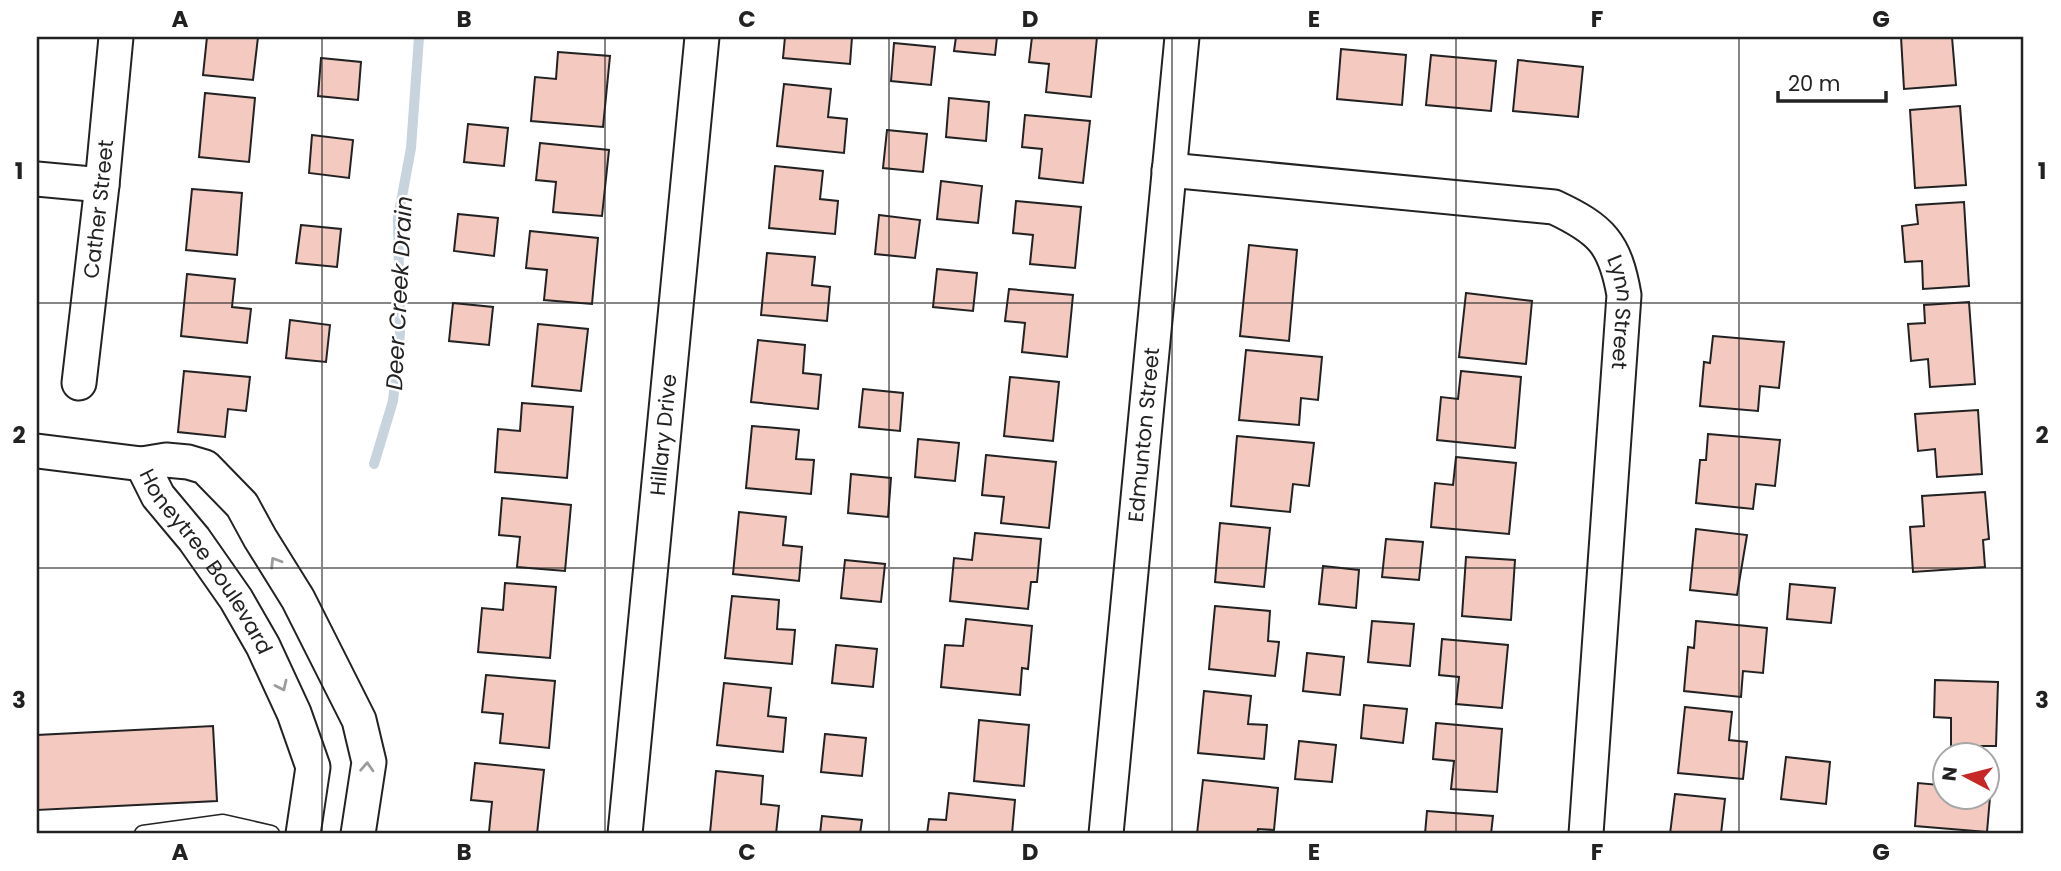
<svg xmlns="http://www.w3.org/2000/svg" width="2061" height="871" font-family="Poppins,sans-serif">
	<style>
		.lines { fill: none; stroke-linecap: round; stroke-linejoin: round }
		.stream { stroke: #c7d3dd; stroke-width: 10 }
		.building { fill: #f3c9c0; stroke: #222; stroke-width: 2 }
		.service-casing { stroke: #222; stroke-width: 19 }
		.minor-casing { stroke: #222; stroke-width: 37 }
		.service { stroke: #fff; stroke-width: 16 }
		.minor { stroke: #fff; stroke-width: 33 }
		.oneway { stroke: #9c9c9c }
		.grid { fill: none; stroke: #222; stroke-width: 2; stroke-opacity: 0.55 }
		.labels { text-anchor: middle; stroke-width: 5; stroke-linejoin: round; paint-order: stroke }
		.street-label { font-size: 21px; fill: #222; stroke: #fff }
		.water-label { font-size: 23px; font-style: italic; fill: #222; stroke: #fff }
		.neatline { fill: none; stroke: #222; stroke-width: 2.5 }
		.grid-label { font-size: 23px; text-anchor: middle; font-weight: bold; fill: #222 }
	</style>
	<rect width="100%" height="100%" fill="#fff"/>
	<g class="lines">
		<!-- stream -->
		<path class="stream" d="M374,464L393,401L400,333L398,218L411,148L419,37"/>
	</g>
	<!-- building -->
	<path class="building" d="M207,37H258L253,80L203,75Z
		M785,37H852L850,64L783,58Z
		M956,37H997L995,55L954,51Z
		M1032,37H1097L1091,97L1046,92L1049,64L1029,62Z
		M1901,37H1952L1956,85L1904,89Z
		M894,43L935,47L931,85L891,81Z
		M1341,49L1406,55L1402,105L1337,99Z
		M558,52L610,56L603,127L531,121L535,77L556,79Z
		M1431,55L1496,61L1491,111L1426,105Z
		M321,58L361,62L358,100L318,96Z
		M1518,60L1583,67L1578,117L1513,111Z
		M784,84L831,89L828,117L847,119L844,153L777,146Z
		M205,93L255,98L249,162L199,157Z
		M949,98L989,102L986,141L946,137Z
		M1960,106L1966,185L1915,188L1910,110Z
		M1025,115L1090,121L1083,183L1039,178L1042,149L1022,147Z
		M468,124L508,128L504,166L464,162Z
		M887,130L927,134L923,172L883,168Z
		M312,135L353,140L349,178L309,173Z
		M540,143L609,150L602,216L553,212L556,182L536,180Z
		M775,166L823,171L820,199L838,201L835,234L769,228Z
		M941,181L982,186L978,223L937,219Z
		M192,189L242,193L237,255L186,250Z
		M1016,201L1081,207L1075,268L1030,264L1033,235L1013,233Z
		M1964,202L1969,286L1923,289L1922,261L1905,262L1902,226L1918,224L1916,205Z
		M458,214L498,218L494,256L454,251Z
		M879,215L920,220L915,258L875,254Z
		M301,225L341,229L337,267L296,263Z
		M530,231L598,238L592,304L544,300L547,270L526,268Z
		M1249,245L1297,250L1289,341L1240,336Z
		M767,253L815,257L812,285L830,287L827,321L761,315Z
		M937,269L977,273L973,311L933,307Z
		M187,274L235,279L232,307L251,309L247,343L181,336Z
		M1009,289L1073,295L1067,357L1022,352L1025,323L1005,321Z
		M1466,293L1532,301L1526,364L1459,357Z
		M1969,302L1975,384L1930,387L1928,359L1911,361L1908,324L1925,323L1924,305Z
		M453,303L493,307L489,345L449,341Z
		M290,320L330,325L326,362L286,358Z
		M538,324L588,329L581,391L532,386Z
		M1713,336L1784,342L1779,388L1760,386L1758,411L1700,406L1704,362L1710,363Z
		M758,340L805,345L803,373L821,375L818,409L751,402Z
		M1246,350L1322,357L1318,400L1301,398L1299,425L1239,420Z
		M184,371L250,377L246,411L228,409L225,437L178,432Z
		M1461,371L1521,377L1515,448L1437,440L1441,397L1458,399Z
		M1010,377L1059,382L1053,441L1004,436Z
		M863,389L903,393L900,431L859,427Z
		M522,403L573,407L567,478L495,472L498,429L520,431Z
		M1978,410L1982,474L1937,477L1935,449L1918,451L1915,414Z
		M752,426L799,430L796,459L814,460L811,494L746,488Z
		M1708,434L1780,440L1775,486L1756,484L1753,509L1696,503L1700,460H1706Z
		M1237,436L1314,443L1309,486L1293,484L1290,512L1231,506Z
		M918,439L959,443L955,481L915,477Z
		M986,455L1056,462L1049,528L1001,523L1004,497L982,495Z
		M1456,457L1516,463L1509,534L1431,527L1435,483L1453,485Z
		M851,474L891,478L888,517L848,513Z
		M1985,492L1989,539L1983,540L1985,567L1913,572L1910,527L1924,526L1922,496Z
		M502,498L571,505L565,571L517,567L520,537L499,535Z
		M739,512L786,517L783,545L802,547L799,581L733,574Z
		M1220,523L1270,528L1264,587L1215,582Z
		M1696,529L1747,535L1737,595L1690,590Z
		M975,533L1041,539L1037,582H1031L1028,609L950,601L954,558L972,560Z
		M1386,539L1423,542L1419,580L1382,577Z
		M1466,557L1515,560L1511,620L1462,616Z
		M845,560L885,564L881,602L841,598Z
		M1323,566L1359,570L1356,608L1319,604Z
		M505,583L556,587L550,658L478,652L482,608L503,610Z
		M1790,584L1835,588L1831,623L1787,619Z
		M732,596L779,600L777,629L795,630L792,664L725,658Z
		M1215,606L1270,611L1268,641L1279,642L1275,676L1209,669Z
		M966,619L1032,626L1028,669L1022,668L1020,695L941,687L945,645L963,646Z
		M1372,621L1414,624L1410,666L1368,662Z
		M1696,621L1767,628L1763,673L1743,671L1741,697L1684,691L1688,647L1694,648Z
		M1442,639L1508,645L1502,708L1456,704L1459,677L1439,675Z
		M836,645L877,649L873,687L832,683Z
		M1307,653L1344,657L1340,695L1303,691Z
		M486,675L555,681L549,748L500,743L503,714L482,712Z
		M1935,680L1998,682L1996,746H1951V718L1934,717Z
		M724,683L771,688L768,716L786,718L783,752L717,745Z
		M1204,691L1251,696L1248,724L1267,725L1264,759L1198,753Z
		M1364,705L1407,709L1403,743L1361,738Z
		M1685,707L1732,712L1729,740L1747,742L1743,779L1678,773Z
		M979,720L1029,725L1024,786L974,781Z
		M1436,723L1502,729L1497,792L1451,789L1454,761L1433,759Z
		M213,726L217,801L37,810V735Z
		M825,734L866,738L862,776L821,772Z
		M1299,741L1336,745L1332,782L1295,779Z
		M1786,757L1830,762L1826,804L1781,799Z
		M1941,757H1946V798H1988V761L1993,762L1987,832L1915,826L1918,783L1939,785Z
		M475,763L544,770L537,834L489,832L492,802L471,800Z
		M716,771L763,776L761,804L779,806L776,834L710,833Z
		M1203,780L1278,788L1274,830L1258,829L1257,834H1197Z
		M949,793L1015,800L1012,834H927L929,819L946,820Z
		M1675,794L1725,799L1721,834H1670Z
		M1427,811L1493,816L1491,834H1425Z
		M822,816L862,820L860,834H820Z"/>
	<g class="lines">
		<defs>
			<path id="service" d="M143,834L223,823L271,834"/>
			<g id="minor">
				<path id="s1" d="M1169,170L1554,207C1601,229 1615,243 1624,295L1586,834"/>
				<path d="M37,179L102,185"/>
				<path id="s2" d="M79,383L102,185L116,37"/>
				<path d="M37,451L142,464L166,460L188,462L205,467L242,505L260,538L298,599L359,720L369,762L358,834"/>
				<path id="s3" d="M142,464L158,496L194,539L236,599L263,646L294,713L313,767L303,834"/>
				<path id="s4" d="M625,834L702,37"/>
				<path id="s5" d="M1106,834L1182,37"/>
			</g>
		</defs>
		<!-- service casing -->
		<use href="#service" class="service-casing"/>
		<!-- minor casing -->
		<use href="#minor" class="minor-casing"/>
		<!-- service -->
		<use href="#service" class="service"/>
		<!-- minor -->
		<use href="#minor" class="minor"/>
	</g>
	<!-- one-way arrows -->
	<defs><path id="oneway-chevron" d="M-2-3.5L2.5 0L-2 3.5" fill="none" stroke-width="1.6" stroke-linecap="round" stroke-linejoin="round" transform="scale(1.75)"/></defs>
	<g class="oneway">
		<use href="#oneway-chevron" transform="translate(275 562) rotate(-122)"/>
		<use href="#oneway-chevron" transform="translate(282 686) rotate(65)"/>
		<use href="#oneway-chevron" transform="translate(367 767) rotate(-87)"/>
	</g>
	<!-- grid -->
	<path class="grid" d="M322,37V834M605,37V834M889,37V834M1172,37V834M1456,37V834M1739,37V834M37,303H2024M37,568H2024"/>
	<g class="labels">
		<!-- street labels -->
		<g class="street-label">
			<text dy="7" stroke="none"><textPath href="#s2" startOffset="175">Cather Street</textPath></text>
			<text dy="7" stroke="none"><textPath href="#s1" startOffset="523">Lynn Street</textPath></text>
			<text dy="7" stroke="none"><textPath href="#s4" startOffset="401">Hillary Drive</textPath></text>
			<text dy="7" stroke="none"><textPath href="#s5" startOffset="401">Edmunton Street</textPath></text>
			<text dy="7" stroke="none"><textPath href="#s3" startOffset="117">Honeytree Boulevard</textPath></text>
		</g>
		<!-- water labels -->
		<g class="water-label">
			<text transform="translate(399 293) rotate(-87)" y="8">Deer Creek Drain</text>
		</g>
	</g>
	<!-- border -->
	<rect width="2061" height="871" fill="none" stroke="#ffffff" stroke-width="77"/>
	<!-- north arrow -->
	<g transform="translate(1966 776) rotate(277)"><circle r="33" fill="#ffffff" stroke="#a7a7a7" stroke-width="2"/>
	<path d="M0-5L12 26L0 18L-12 26Z" fill="#c62828"/>
	<text y="-10" font-size="19" font-weight="bold" text-anchor="middle" fill="#222222">N</text>
	</g>
	<!-- scale -->
	<path d="M1778 91v10h108v-10" fill="none" stroke="#222222" stroke-width="3.5"/>
	<text x="1788" y="91" font-size="21" fill="#222222" stroke="#ffffff" stroke-width="5" paint-order="stroke">20 m</text>
	<rect x="38" y="38" width="1984" height="794" class="neatline"/>
	<g class="grid-label">
		<text x="180" y="27">A</text>
		<text x="464" y="27">B</text>
		<text x="747" y="27">C</text>
		<text x="1030" y="27">D</text>
		<text x="1314" y="27">E</text>
		<text x="1597" y="27">F</text>
		<text x="1881" y="27">G</text>
		<text x="19" y="179">1</text>
		<text x="2042" y="179">1</text>
		<text x="19" y="443">2</text>
		<text x="2042" y="443">2</text>
		<text x="19" y="708">3</text>
		<text x="2042" y="708">3</text>
		<text x="180" y="860">A</text>
		<text x="464" y="860">B</text>
		<text x="747" y="860">C</text>
		<text x="1030" y="860">D</text>
		<text x="1314" y="860">E</text>
		<text x="1597" y="860">F</text>
		<text x="1881" y="860">G</text>
	</g>
</svg>
